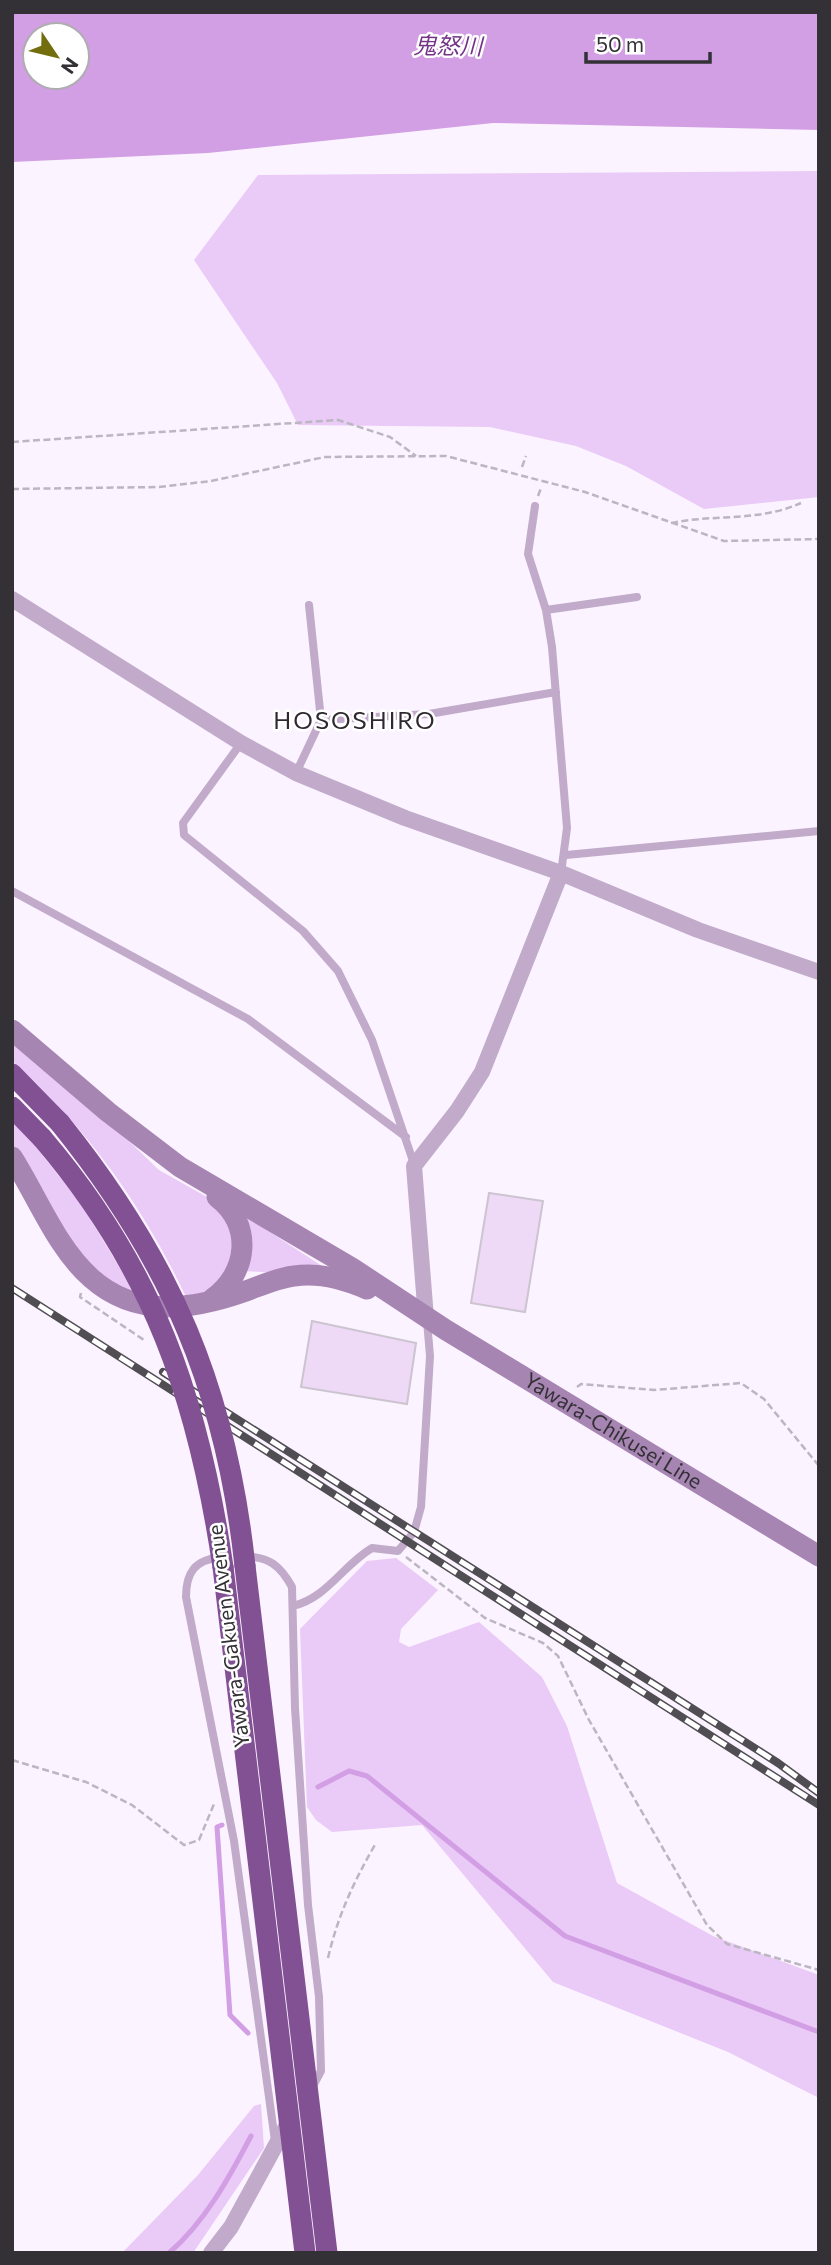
<svg xmlns="http://www.w3.org/2000/svg" width="831" height="2265" font-family="Commissioner,'Noto Sans JP',sans-serif">
	<style>
		.green { fill: #eacaf6 }
		.water { fill: #d29ee4; fill-rule: evenodd }
		.lines { fill: none; stroke-linecap: round; stroke-linejoin: round }
		.stream { stroke: #d29ee4; stroke-width: 5 }
		.building { fill: #eed9f6; stroke: #ccc4cf; stroke-width: 2 }
		.path { stroke: #bcb6c0; stroke-width: 2.5; stroke-dasharray: 7 3.5; stroke-linecap: butt }
		.lane { stroke: #c1aaca; stroke-width: 8 }
		.street { stroke: #c1aaca; stroke-width: 16 }
		.secondary { stroke: #a785b3; stroke-width: 21 }
		.highway { stroke: #825193; stroke-width: 21 }
		.rail-casing { stroke: #504d53; stroke-width: 8 }
		.rail { stroke: #fff; stroke-width: 5; stroke-dasharray: 16; stroke-linecap: butt }
		.highway-bridge { stroke: #825193; stroke-width: 21 }
		.labels { text-anchor: middle; stroke-width: 5; stroke-linejoin: round; paint-order: stroke }
		.street-label { font-size: 21px; fill: #343136; stroke: #fff }
		.water-label { font-size: 23px; font-style: italic; fill: #743588; stroke: #fff }
		.quarter-label { font-size: 24px; letter-spacing: 2px; fill: #2e2830; stroke: #fff }
	</style>
	<rect width="100%" height="100%" fill="#fbf3ff"/>
	<!-- green -->
	<path class="green" d="M819,171V497L704,509L626,466L576,446L490,427L298,425L277,383L194,260L258,175Z
		M12,1039L85,1099L159,1170L214,1201L234,1224L235,1260L210,1292L187,1299C145,1209 87,1127 12,1061Z
		M12,1117L82,1205L136,1295L111,1283L90,1267L63,1233L12,1148Z
		M242,1214L322,1266L276,1273L245,1271Z
		M396,1558L438,1590L401,1629L399,1642L409,1647L479,1622L542,1677L567,1726L617,1883L713,1936L819,1975V2098L728,2052L553,1982L422,1825L332,1832L316,1820L307,1807L300,1629L367,1561Z
		M261,2104L264,2148L193,2253H122L198,2175L254,2106Z"/>
	<!-- water -->
	<path class="water" d="M12,12H819V130L493,123L208,153L12,162ZM35,35H77V77H35Z"/>
	<g class="lines">
		<!-- stream -->
		<path class="stream" d="M318,1787L349,1771L367,1776L565,1936L819,2032
			M222,1825L217,1827L230,2015L248,2033
			M169,2253C205,2222 229,2178 251,2136"/>
	</g>
	<!-- building -->
	<path class="building" d="M489,1193L543,1201L525,1312L471,1303Z
		M312,1321L416,1343L407,1404L301,1387Z"/>
	<g class="lines">
		<!-- path -->
		<path class="path" d="M12,442L338,420L390,437L416,456
			M522,467L526,456
			M12,489L159,487L211,481L325,457L446,456L585,492L724,541L819,539
			M538,496L541,488
			M671,523C714,514 759,522 801,503
			M81,1293L80,1297L144,1340
			M577,1387L581,1384L654,1390L741,1383L764,1399L819,1466
			M406,1557L485,1618L543,1643L558,1656L589,1720L707,1925L727,1944L819,1970
			M12,1760L86,1782L132,1805L184,1845L199,1840L214,1804
			M328,1958C338,1915 354,1881 376,1843"/>
		<!-- lane -->
		<path class="lane" d="M535,506L528,554L546,610L552,647L567,828L561,873
			M546,610L637,597
			M321,720L429,714L556,692
			M241,743L183,823L184,835L303,931L338,971L372,1040L414,1164
			M296,773L321,720L309,605
			M566,855L819,831
			M12,891L248,1019L406,1137
			M244,1556C269,1557 280,1565 292,1587L295,1708L308,1905L319,1997L321,2071L313,2086
			M221,1557C195,1560 186,1572 186,1597L234,1841L275,2141
			M293,1606C328,1597 342,1566 372,1548L398,1551L414,1532L421,1507L430,1356L427,1321"/>
		<!-- street -->
		<path class="street" d="M12,599L241,743L296,773L405,818L561,873L698,930L819,972
			M426,1318L414,1166L457,1111L482,1072L561,873
			M211,2253L231,2227L289,2121"/>
		<!-- secondary -->
		<g class="secondary">
			<path id="s1" d="M12,1030L108,1112L180,1167L352,1268L446,1330L819,1556"/>
			<path d="M12,1157C37,1196 56,1247 91,1278C136,1318 191,1310 243,1292C260,1286 277,1278 294,1276C320,1272 344,1279 367,1289"/>
			<path d="M212,1299C249,1273 253,1224 217,1197"/>
		</g>
		<!-- highway -->
		<path class="highway" d="M12,1074L60,1123
			M12,1107L42,1138
			M245,1566L327,2253
			M223,1567L305,2253"/>
		<defs>
			<path id="rail" d="M12,1288L819,1805
				M163,1372L778,1763L819,1793"/>
		</defs>
		<!-- rail casing -->
		<use href="#rail" class="rail-casing"/>
		<!-- rail -->
		<use href="#rail" class="rail"/>
		<!-- highway-bridge -->
		<path class="highway-bridge" d="M60,1123C171,1261 226,1389 245,1566
			M42,1138C154,1269 198,1398 223,1567"/>
	</g>
	<g class="labels">
		<!-- street labels -->
		<g class="street-label">
			<text dy="7" stroke="none"><textPath href="#s1" startOffset="724">Yawara-Chikusei Line</textPath></text>
			<text transform="translate(229 1636) rotate(-97)" y="7">Yawara-Gakuen Avenue</text>
		</g>
		<!-- water labels -->
		<g class="water-label">
			<text transform="translate(448 46) rotate(1)" y="8">鬼怒川</text>
		</g>
		<!-- quarter labels -->
		<g class="quarter-label">
			<text x="355" y="729">HOSOSHIRO</text>
		</g>
	</g>
	<!-- border -->
	<rect width="831" height="2265" fill="none" stroke="#343136" stroke-width="28"/>
	<!-- north arrow -->
	<g transform="translate(56 56) rotate(125)"><circle r="33" fill="#ffffff" stroke="#aeadaf" stroke-width="2"/>
	<path d="M0-5L12 26L0 18L-12 26Z" fill="#726e0d"/>
	<text y="-10" font-size="19" font-weight="bold" text-anchor="middle" fill="#343136">N</text>
	</g>
	<!-- scale -->
	<path d="M586 52v10h124v-10" fill="none" stroke="#343136" stroke-width="3.5"/>
	<text x="596" y="52" font-size="21" fill="#343136" stroke="#ffffff" stroke-width="5" paint-order="stroke">50 m</text>
</svg>
